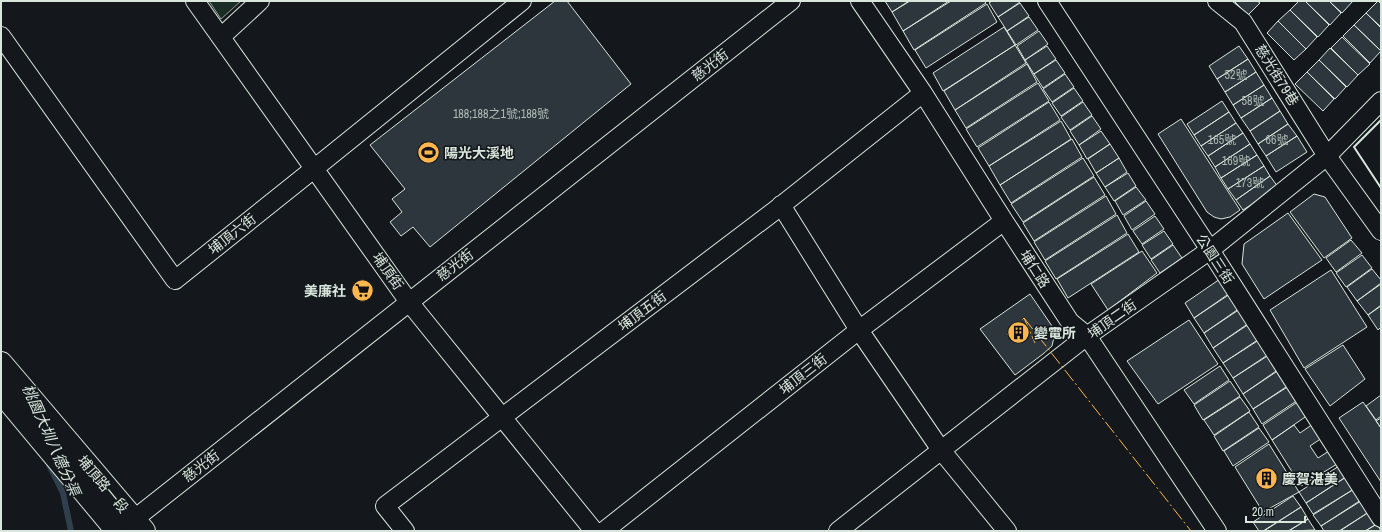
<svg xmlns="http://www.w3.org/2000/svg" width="1382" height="532" font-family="'Archivo Narrow','Noto Sans TC',sans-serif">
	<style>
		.green { fill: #1a2d24; stroke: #939e99 }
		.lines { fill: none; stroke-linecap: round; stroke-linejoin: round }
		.stream { stroke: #2f3f4d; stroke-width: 6 }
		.building { fill: #2c363c; stroke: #d8e6dc }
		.minor-casing { stroke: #d8e6dc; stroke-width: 20 }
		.tertiary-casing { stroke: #d8e6dc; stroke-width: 24 }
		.minor { stroke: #14181c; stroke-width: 18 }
		.tertiary { stroke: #14181c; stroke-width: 22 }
		.wall { stroke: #d8e6dc; stroke-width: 2 }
		.power { stroke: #ffb74d; stroke-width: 1; stroke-dasharray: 14 3 2 3; stroke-linecap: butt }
		.labels { text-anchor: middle; stroke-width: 3; stroke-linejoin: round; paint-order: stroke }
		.number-label { font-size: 12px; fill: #adbab4 }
		.street-label { font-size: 14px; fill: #d8e6dc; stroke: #14181c }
		.poi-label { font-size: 14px; font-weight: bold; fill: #d8e6dc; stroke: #14181c; text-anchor: start }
		.water-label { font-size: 15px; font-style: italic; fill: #d8e6dc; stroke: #14181c }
	</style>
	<rect width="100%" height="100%" fill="#14181c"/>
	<!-- green -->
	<path class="green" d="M209,1H241L221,19Z"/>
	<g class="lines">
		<!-- stream -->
		<path class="stream" d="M49,465L63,493L71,531"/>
	</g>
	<!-- building -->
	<path class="building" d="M555,1H567L631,84L430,247L413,227L401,236L390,222L402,212L392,199L405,189L370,145Z
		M885,1H909L892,12Z
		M910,1H949L903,31L892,12Z
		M951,1H984L986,3L914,50L903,31Z
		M992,1H1020V2L998,17L989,3Z
		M1234,1H1257L1260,3L1248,15Z
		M1299,1H1305L1329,25L1318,37L1290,10Z
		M1305,1H1329L1341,13L1330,25Z
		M1329,1H1353L1342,13Z
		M1378,1L1381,4V27L1366,13Z
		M1020,3L1029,16L1007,31L998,17Z
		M987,4L997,22L926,68L915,50Z
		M1290,10L1317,37L1306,49L1278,21Z
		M1366,13L1381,28V51L1354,25Z
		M1029,17L1038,30L1016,45L1007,31Z
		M1278,21L1306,49L1294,60L1267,33Z
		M1354,25L1381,51L1370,63L1343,36Z
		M1004,27L1015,45L943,91L933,73Z
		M1039,31L1048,44L1025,60L1017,46Z
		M1342,37L1370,64L1358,75L1331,48Z
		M1015,45L1026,63L955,110L944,91Z
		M1047,46L1056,59L1034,74L1025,60Z
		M1239,46L1248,59L1217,79L1209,66Z
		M1330,48L1358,75L1347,87L1319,60Z
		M1248,59L1256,72L1225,92L1217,79Z
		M1056,60L1065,73L1043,88L1034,74Z
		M1319,60L1346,87L1335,99L1307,72Z
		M1027,64L1037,82L966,128L955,110Z
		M1256,72L1264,85L1233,105L1225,92Z
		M1307,72L1334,99L1323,111L1295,84Z
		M1065,74L1074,87L1052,102L1043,89Z
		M1038,83L1049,101L977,147L966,129Z
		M1264,85L1272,98L1241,118L1233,105Z
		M1074,88L1083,101L1061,116L1052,103Z
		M1272,98L1280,111L1250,131L1241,118Z
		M1222,101L1229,112L1194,135L1187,124Z
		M1049,102L1060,120L989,166L978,148Z
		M1083,102L1092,115L1070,130L1061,117Z
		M1280,111L1288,124L1258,144L1250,131Z
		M1229,112L1236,123L1201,146L1194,135Z
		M1092,116L1101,129L1079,145L1070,131Z
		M1181,119L1240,210L1230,217L1221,219L1214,217L1207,212L1158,134Z
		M1061,121L1071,139L1000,185L989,166Z
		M1236,123L1243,133L1208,156L1201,146Z
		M1288,124L1297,136L1266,156L1258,144Z
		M1101,131L1110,144L1087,159L1079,145Z
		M1243,133L1250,144L1215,167L1208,156Z
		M1297,136L1307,152L1276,172L1266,156Z
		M1072,139L1082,157L1011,203L1000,185Z
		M1110,144L1119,158L1096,173L1088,159Z
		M1250,144L1257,155L1221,178L1215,167Z
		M1257,155L1264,166L1228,189L1221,178Z
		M1083,158L1094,176L1023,222L1011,204Z
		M1119,158L1127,172L1105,187L1096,173Z
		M1264,166L1270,176L1236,200L1228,189Z
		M1128,173L1136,186L1114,201L1105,187Z
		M1270,176L1278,187L1243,210L1236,200Z
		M1094,177L1105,195L1034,241L1023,223Z
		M1136,187L1146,200L1123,215L1115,201Z
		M1314,194L1325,197L1352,238L1324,258L1290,212Z
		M1106,196L1116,214L1045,260L1034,242Z
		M1146,201L1155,214L1132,230L1124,216Z
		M1288,213L1322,260L1264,299L1242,264L1244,244Z
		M1117,215L1127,233L1056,279L1045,261Z
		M1155,216L1164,229L1142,244L1133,231Z
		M1164,231L1173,244L1151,259L1142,245Z
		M1128,234L1139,252L1068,298L1057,279Z
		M1351,240L1362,253L1336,272L1326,258Z
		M1173,245L1182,258L1160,273L1151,260Z
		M1142,251L1157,273L1108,310L1091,284Z
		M1362,255L1372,268L1346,287L1336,273Z
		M1372,269L1381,280V283L1357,301L1347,287Z
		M1331,270L1367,327L1304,368L1270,310Z
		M1220,279L1230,293L1194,318L1185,303Z
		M1381,284V305L1368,315L1357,301Z
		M1030,294L1052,326L1054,337L1052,346L1043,354L1015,375L980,329Z
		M1230,294L1240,308L1204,333L1194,318Z
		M1381,306V327L1378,330L1368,315Z
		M1240,309L1249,323L1213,348L1204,333Z
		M1189,320L1218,364L1158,404L1127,361Z
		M1249,324L1259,339L1223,363L1213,348Z
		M1259,340L1269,354L1233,378L1223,363Z
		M1343,345L1365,379L1330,406L1305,369Z
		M1269,355L1279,369L1243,394L1233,378Z
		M1220,366L1229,380L1194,404L1184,390Z
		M1279,370L1289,385L1253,409L1243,394Z
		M1230,381L1240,396L1203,420L1194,405Z
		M1289,386L1298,400L1262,424L1253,409Z
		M1381,395V416L1376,420L1366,406Z
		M1240,397L1250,411L1214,435L1204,420Z
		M1299,401L1308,415L1272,440L1263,425Z
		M1363,402L1381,428V482L1339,418Z
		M1249,412L1259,427L1223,451L1214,436Z
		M1381,418V428L1376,421Z
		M1313,424L1322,438L1310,446L1318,458L1329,451L1337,464L1301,486L1272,440L1294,425L1300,433Z
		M1259,428L1269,442L1233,466L1224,451Z
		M1269,444L1299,492L1263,512L1235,467Z
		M1339,466L1346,477L1306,503L1299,492Z
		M1346,477L1354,489L1313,514L1306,503Z
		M1354,489L1361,500L1321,526L1313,515Z
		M1293,496L1301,507L1263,531H1259L1253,522Z
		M1361,501L1369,512L1339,531H1324L1321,526Z
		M1301,507L1308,519L1288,531H1264Z
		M1369,512L1377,524L1365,531H1340Z
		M1308,519L1315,530L1289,531Z
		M1377,524L1381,531H1365Z"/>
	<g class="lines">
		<defs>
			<path id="minor" d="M195,1L409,302L594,531
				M860,1L923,93L1004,221L1070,322L1087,336L1217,531
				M1047,1L1210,250L1381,518
				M1217,1L1243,22L1327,156L1381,231
				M1,36L175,280L315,168L522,1
				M221,37L260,1
				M781,205L859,330L941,450L1007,531
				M123,528L791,1
				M405,531L385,506L773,212L923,93
				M604,531L859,330L1004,221
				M838,531L1087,336L1210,250L1327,156L1381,101"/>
			<path id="tertiary" d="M1,363L144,531
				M1,392L117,531"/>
		</defs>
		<!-- minor casing -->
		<use href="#minor" class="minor-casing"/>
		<!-- tertiary casing -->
		<use href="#tertiary" class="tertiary-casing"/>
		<!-- minor -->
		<use href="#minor" class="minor"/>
		<!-- tertiary -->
		<use href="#tertiary" class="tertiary"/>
		<!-- wall -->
		<path class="wall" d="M1381,120L1354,147L1381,188"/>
		<!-- power -->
		<path class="power" d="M1024,318L1191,531
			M1007,335L1024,318L1035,343"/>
	</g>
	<!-- icons -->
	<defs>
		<symbol id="stadium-disc" viewBox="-11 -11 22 22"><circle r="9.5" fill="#ffb74d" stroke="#14181c"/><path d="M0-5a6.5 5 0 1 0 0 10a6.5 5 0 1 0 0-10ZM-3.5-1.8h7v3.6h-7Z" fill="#111"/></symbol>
		<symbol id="supermarket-disc" viewBox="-11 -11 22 22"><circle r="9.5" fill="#ffb74d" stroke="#14181c"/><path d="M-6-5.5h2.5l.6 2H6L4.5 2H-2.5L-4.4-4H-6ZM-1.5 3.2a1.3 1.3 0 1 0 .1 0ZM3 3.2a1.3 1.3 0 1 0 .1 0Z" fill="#111"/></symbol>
		<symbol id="building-disc" viewBox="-11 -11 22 22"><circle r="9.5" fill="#ffb74d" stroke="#14181c"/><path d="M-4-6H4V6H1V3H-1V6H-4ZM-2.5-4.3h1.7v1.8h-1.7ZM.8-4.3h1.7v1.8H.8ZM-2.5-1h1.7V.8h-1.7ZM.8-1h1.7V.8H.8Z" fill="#111"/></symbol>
	</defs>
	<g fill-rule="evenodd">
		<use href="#stadium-disc" x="416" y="140" width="25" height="25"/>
		<use href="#supermarket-disc" x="350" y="278" width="25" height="25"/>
		<use href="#building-disc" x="1006" y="320" width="25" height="25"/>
		<use href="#building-disc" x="1254" y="466" width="25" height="25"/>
	</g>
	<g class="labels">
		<!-- number labels -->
		<g class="number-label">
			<text x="1236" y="79">52號</text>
			<text x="1253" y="105">58號</text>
			<text x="501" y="118">188;188之1號;188號</text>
			<text x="1222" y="144">165號</text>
			<text x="1277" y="144">66號</text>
			<text x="1236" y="165">169號</text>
			<text x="1250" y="187">173號</text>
		</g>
		<!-- street labels -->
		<g class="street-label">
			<text transform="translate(710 65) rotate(-38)" y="5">慈光街</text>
			<text transform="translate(1277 75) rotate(58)" y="5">慈光街79巷</text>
			<text transform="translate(232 234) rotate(-38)" y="5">埔頂六街</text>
			<text transform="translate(1215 259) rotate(57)" y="5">公園三街</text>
			<text transform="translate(455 265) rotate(-38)" y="5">慈光街</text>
			<text transform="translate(1035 269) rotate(57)" y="5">埔仁路</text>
			<text transform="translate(388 271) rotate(55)" y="5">埔頂街</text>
			<text transform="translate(642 311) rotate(-37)" y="5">埔頂五街</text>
			<text transform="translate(1112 319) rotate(-35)" y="5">埔頂二街</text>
			<text transform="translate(803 374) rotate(-38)" y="5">埔頂三街</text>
			<text transform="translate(201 466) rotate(-38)" y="5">慈光街</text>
			<text transform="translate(103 484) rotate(50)" y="5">埔頂路一段</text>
		</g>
		<!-- poi labels -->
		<g class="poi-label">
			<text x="444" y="158">陽光大溪地</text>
			<text x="346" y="296" text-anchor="end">美廉社</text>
			<text x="1034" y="338">變電所</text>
			<text x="1282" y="484">慶賀湛美</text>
		</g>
		<!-- water labels -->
		<g class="water-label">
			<text transform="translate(51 440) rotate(66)" y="5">桃園大圳八德分渠</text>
		</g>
	</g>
	<!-- border -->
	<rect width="1382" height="532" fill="none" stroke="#d8e6dc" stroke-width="4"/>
	<!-- scale -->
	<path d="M1246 516v6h59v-6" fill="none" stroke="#d8e6dc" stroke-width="2"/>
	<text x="1252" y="516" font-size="12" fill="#d8e6dc" stroke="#14181c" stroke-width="3" paint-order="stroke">20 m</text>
</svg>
